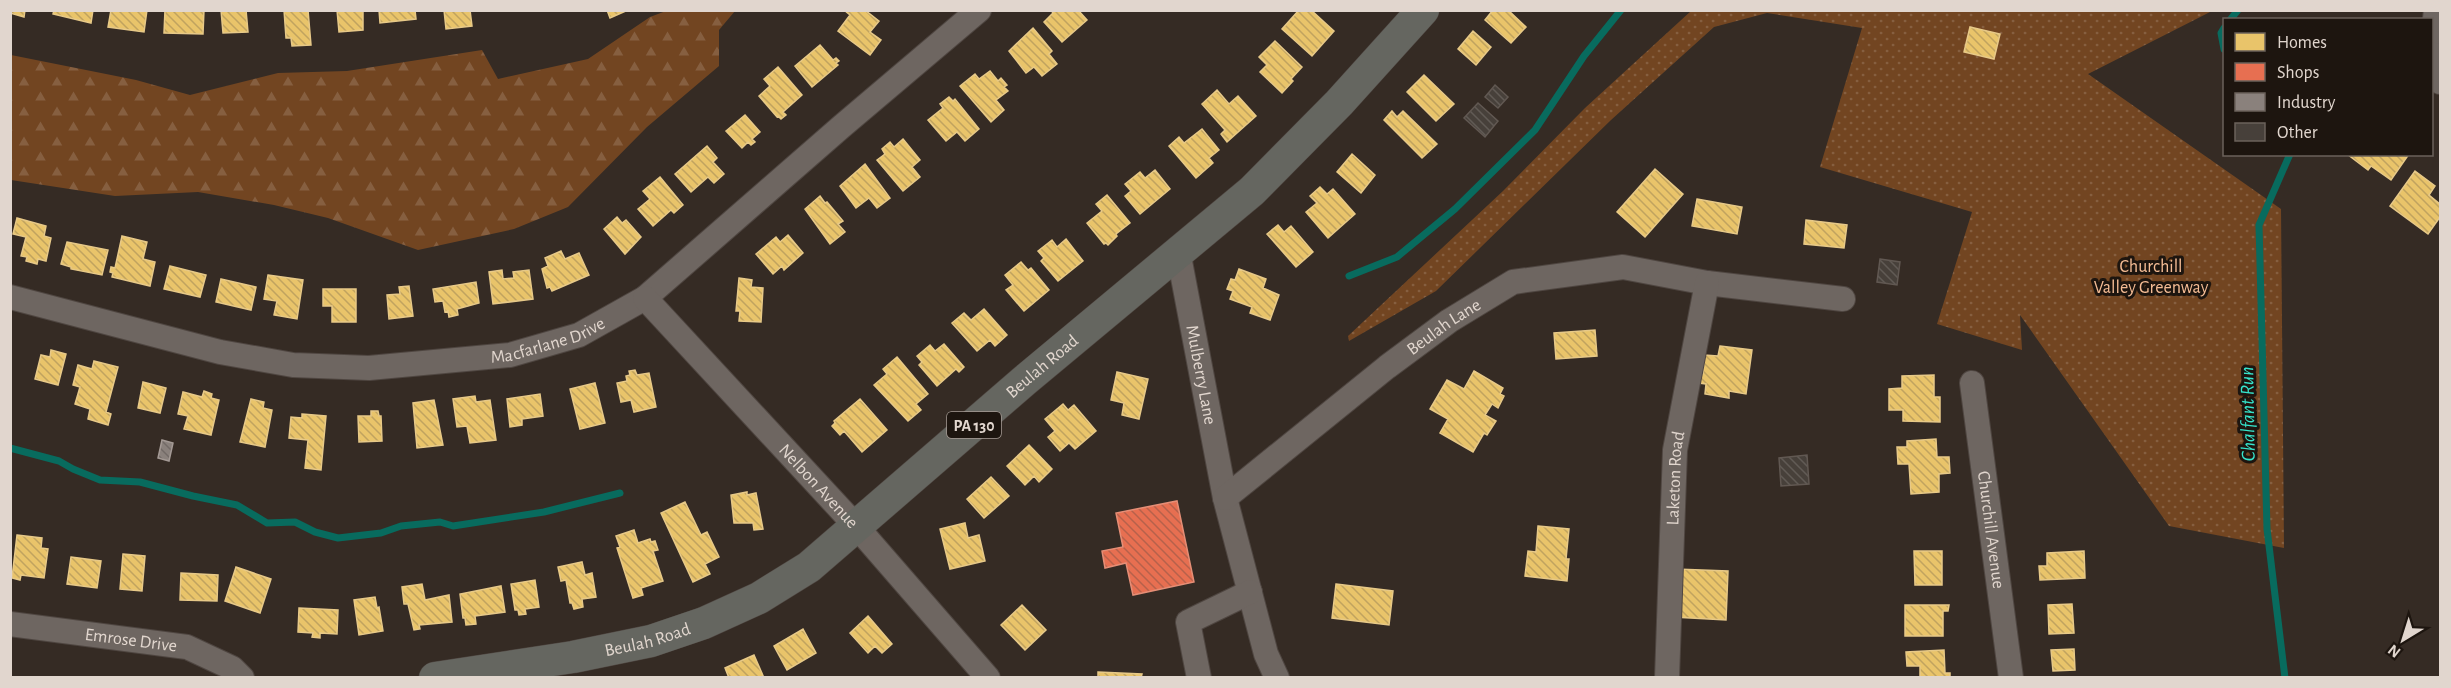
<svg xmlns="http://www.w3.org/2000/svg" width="2451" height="688" font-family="'Alegreya Sans',sans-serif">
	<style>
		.forest { fill: url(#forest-firs) }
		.park { fill: url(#park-dots) }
		.homes { fill: url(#homes-back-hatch); stroke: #e7c988; stroke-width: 1.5 }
		.shops { fill: url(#shops-back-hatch); stroke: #e58e76; stroke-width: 1.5 }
		.industry { fill: url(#industry-back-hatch); stroke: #a49a95; stroke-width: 1.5 }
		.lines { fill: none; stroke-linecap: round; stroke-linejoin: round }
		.stream { stroke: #086b5e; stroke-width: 7 }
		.building { fill: url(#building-back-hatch); stroke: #615852; stroke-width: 1.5 }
		.minor-casing { stroke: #4f4641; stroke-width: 26 }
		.major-casing { stroke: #4f4641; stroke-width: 33 }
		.minor { stroke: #6e6661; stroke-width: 24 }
		.major { stroke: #656660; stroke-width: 32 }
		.labels { text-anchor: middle; stroke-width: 6; stroke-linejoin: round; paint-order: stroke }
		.shield { fill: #1d150f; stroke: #a69c95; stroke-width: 1.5 }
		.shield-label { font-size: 16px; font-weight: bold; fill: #e1d6ce }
		.park-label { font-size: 18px; fill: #f6bd95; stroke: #1d150f }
		.street-label { font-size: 18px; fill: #e1d6ce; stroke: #1d150f }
		.water-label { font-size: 20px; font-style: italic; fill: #36e5cd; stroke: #1d150f }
	</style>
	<defs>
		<pattern id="forest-firs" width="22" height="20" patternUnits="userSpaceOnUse" patternTransform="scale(1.5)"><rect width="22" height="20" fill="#724521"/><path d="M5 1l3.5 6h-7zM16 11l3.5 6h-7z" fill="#865f40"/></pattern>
		<pattern id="park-dots" width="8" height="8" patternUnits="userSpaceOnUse" patternTransform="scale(1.5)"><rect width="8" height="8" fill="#724521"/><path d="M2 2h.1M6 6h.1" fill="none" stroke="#865f40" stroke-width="1.8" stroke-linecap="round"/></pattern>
		<pattern id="homes-back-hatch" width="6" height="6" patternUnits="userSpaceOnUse" patternTransform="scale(1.5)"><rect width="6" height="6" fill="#e9c46a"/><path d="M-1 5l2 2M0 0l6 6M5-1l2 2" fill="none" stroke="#c0a35f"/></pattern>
		<pattern id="shops-back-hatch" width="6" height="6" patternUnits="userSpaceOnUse" patternTransform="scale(1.5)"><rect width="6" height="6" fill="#e76f51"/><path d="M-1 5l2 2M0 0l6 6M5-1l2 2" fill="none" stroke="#b6614b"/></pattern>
		<pattern id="industry-back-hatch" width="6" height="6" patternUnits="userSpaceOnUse" patternTransform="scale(1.5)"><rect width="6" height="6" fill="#8a817c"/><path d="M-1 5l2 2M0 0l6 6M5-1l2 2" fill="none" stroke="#726a66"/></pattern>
		<pattern id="building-back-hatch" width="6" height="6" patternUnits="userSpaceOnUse" patternTransform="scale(1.5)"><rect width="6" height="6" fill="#47403a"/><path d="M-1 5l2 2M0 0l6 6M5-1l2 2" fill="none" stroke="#615b55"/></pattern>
	</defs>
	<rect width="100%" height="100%" fill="#352b24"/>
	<!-- forest -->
	<path class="forest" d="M666,11H735L719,30V66L647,127L568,207L514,229L418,250L328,218L274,205L198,192L115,196L11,180V55L136,80L190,95L278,73L347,71L482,50L498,79L588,59L650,17Z"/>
	<!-- park -->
	<path class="park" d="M1691,11H2212L2088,74L2281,209L2284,548L2169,526L2020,315L2022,350L1937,324L1972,212L1820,167L1862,28L1767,13L1714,27L1611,120L1436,291L1349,341L1348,336L1503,191L1585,108Z"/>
	<!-- homes -->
	<path class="homes" d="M10,10H25L24,17L10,13Z
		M54,10H93L91,23L53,14Z
		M111,10H147L144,32L108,27Z
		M165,10H204L203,34L164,33Z
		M221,10H246L248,32L223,33Z
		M284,10H308L311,45L292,46L291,38H286Z
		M337,10H363V30L339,32Z
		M379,10H415L416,19L380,23Z
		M444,10H470L472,26L446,29Z
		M607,10H628L610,18Z
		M865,10L879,21L870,32L881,40L870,55L838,31L850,15L844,10Z
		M1051,10H1078L1087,20L1062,42L1044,22L1053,13Z
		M1299,10H1311L1334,31L1312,56L1282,29Z
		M1493,10H1508L1526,27L1511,43L1485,20Z
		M1970,27L2000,34L1994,59L1964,52Z
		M1033,28L1052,51L1049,54L1057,64L1042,76L1034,67L1026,73L1009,51Z
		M1473,31L1491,47L1476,65L1458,49Z
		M1275,41L1302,67L1291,79L1293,81L1282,93L1260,72L1267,65L1259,57Z
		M820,45L833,60L836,58L839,61L836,63L838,65L812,87L795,66Z
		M778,67L802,95L783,112L786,115L781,119L778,116L777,117L759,96L770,86L764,79Z
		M990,71L998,81L1001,78L1007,85L1004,87L1008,91L996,100L1004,110L991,122L960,86L975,74L979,79Z
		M1424,75L1454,104L1436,121L1407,92Z
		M1217,90L1229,104L1238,96L1256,116L1227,142L1221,134L1225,130L1202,104Z
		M949,97L953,101L955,99L979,129L965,141L957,132L946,141L928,120L943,108L940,104Z
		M1392,111L1397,117L1403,111L1437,144L1422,158L1384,120Z
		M745,115L760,132L752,139L755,142L751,145L748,142L742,148L726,131Z
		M1202,129L1219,150L1209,158L1213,163L1196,178L1169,146L1179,137L1184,143Z
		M903,139L920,160L912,167L920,177L903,191L877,160L885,154L882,149L890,142L894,147Z
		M707,146L717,158L713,162L724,174L714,183L708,177L691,192L675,174Z
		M1352,154L1375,175L1361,193L1337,172Z
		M2347,154H2409L2391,180L2371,166L2368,170Z
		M865,164L890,198L877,208L869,198L856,208L840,186Z
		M1655,169L1683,194L1645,237L1617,212Z
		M1155,170L1170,189L1140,214L1125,196L1131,191L1125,184L1140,172L1145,178Z
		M2415,171L2435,186L2429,195L2440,204V217L2428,234L2390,206Z
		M660,177L683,205L674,213L671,210L653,226L638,209L650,199L643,191Z
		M1320,187L1327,194L1333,189L1355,214L1328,238L1306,212L1317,203L1310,196Z
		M1107,195L1130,223L1116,234L1117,236L1108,245L1106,243L1104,244L1087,223L1102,211L1096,204Z
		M820,196L825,203L827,202L843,221L838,224L845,232L830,244L805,209Z
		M1697,199L1742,207L1737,234L1692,226Z
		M617,217L622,223L626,220L641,237L625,254L604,229Z
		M17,218L46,226L44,236L51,238L46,261L38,259L37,264L26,261L27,257L21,256L26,237L13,234Z
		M1806,220L1847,225L1844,248L1804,244Z
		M1278,225L1284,232L1291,226L1313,252L1296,267L1267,234Z
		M788,235L803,253L784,270L782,266L773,274L756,254L776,237L780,242Z
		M122,236L147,242L143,259L155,262L150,286L112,277L113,273L110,272L111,267L115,268Z
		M1066,239L1083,261L1058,281L1041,261L1044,258L1038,251L1052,240L1057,247Z
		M67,242L108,250L102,275L71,269V267L61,264Z
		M561,251L565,259L579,253L589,275L552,291L550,287L547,288L542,269L548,266L545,258Z
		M1021,262L1028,270L1031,268L1049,290L1024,311L1006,290L1013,285L1005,275Z
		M170,266L206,275L200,297L164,289Z
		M1239,269L1266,279L1263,288L1279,295L1270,320L1250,313L1252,307L1230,299L1233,291L1227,289L1231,279L1235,280Z
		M502,270L503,279L514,278L513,272L529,270L533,299L493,304L489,272Z
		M268,275L303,280L297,319L274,315L277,301L264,299Z
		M739,278L752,280L751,287L763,288L761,322L739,321L740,311H736Z
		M221,279L256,287L251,310L216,302Z
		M476,282L479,303L457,309L458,315L449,317L448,311L445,312L443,301L435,302L433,289Z
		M409,286L413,316L389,319L387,295L400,294L399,287Z
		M323,289H356V322H332V306H323Z
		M984,309L1007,335L995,346L990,340L977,351L952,323L964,313L971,320Z
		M1595,330L1597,356L1556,359L1554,333Z
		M944,344L964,367L959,372L956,369L937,386L919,365L922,362L917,356L930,345L935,351Z
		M1720,346L1752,350L1746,394L1729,391V398L1705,394L1706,384L1699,383L1700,375L1703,374L1705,355L1718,356Z
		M51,350L66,354L58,385L35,379L41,355L50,357Z
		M897,357L928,394L916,404L921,410L908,421L874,385L887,374L883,369Z
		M94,361L118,367L106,412L111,414L108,425L88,419L90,409L75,404L80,387L73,385L78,365L92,369Z
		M635,370L637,375L649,373L656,407L634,412L631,400L621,402L617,383L627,381L626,376L630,375L629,371Z
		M1474,371L1503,388L1500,394L1504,396L1498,408L1492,404L1485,415L1496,421L1487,435L1484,433L1473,452L1440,433L1448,419L1430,409L1447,380L1464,389Z
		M1117,372L1148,379L1139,419L1122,415L1124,403L1111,400Z
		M1934,375V397H1940V422L1903,421V410H1889V389L1902,388V376Z
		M143,382L166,388L160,413L138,408Z
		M595,383L605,423L580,429L570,389Z
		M204,391L212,394L211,398L219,400L211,435L184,429L188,416L178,414L183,392L202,397Z
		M540,394L543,416L522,419V425L510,427L507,399Z
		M475,396L476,402L490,400L496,440L470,443L467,426L457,427L453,399Z
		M251,399L264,402L263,408L272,410L265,447L240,442Z
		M860,399L887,430L862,452L844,431L840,435L832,426L835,423L834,421Z
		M434,400L443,445L417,448L413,403Z
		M1063,404L1068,410L1074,405L1096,431L1075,449L1069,443L1060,451L1048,437L1055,431L1045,419Z
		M371,411H378L379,416H381L382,441L359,442L358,416H371Z
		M302,414L326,416L321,470L305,468L308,440L289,438L291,417L302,418Z
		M1936,439L1937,457H1949L1950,473L1939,474V492L1911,494L1909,464H1898L1897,447H1907V441Z
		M1029,445L1052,469L1039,482L1034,476L1025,485L1007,466Z
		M991,477L1009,496L984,518L967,499Z
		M747,492V495L756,493L763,529L754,530L753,523H734L731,495Z
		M685,502L701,535L707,532L719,557L705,564L710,574L693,582L661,513Z
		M965,523L968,538L979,535L985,561L950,569L940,529Z
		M1538,526L1569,529L1566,559H1569L1567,581L1525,576L1528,551L1536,552Z
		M634,530L638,543L650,539L651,542L655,541L658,550L653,551L663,581L641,588L643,595L633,598L617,548L620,547L616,536Z
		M17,535L42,538L41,548L48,549L44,578L21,575L20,580L12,578Z
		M1914,551H1942V585H1915Z
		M2084,551L2085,578L2040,580L2039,566H2047V553Z
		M123,554L145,556L142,591L120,589Z
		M71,557L101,561L97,588L67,584Z
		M582,562L585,575L592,573L596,597L582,599L583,607L574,609L572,603H570L566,580L561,581L558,567Z
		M236,567L271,579L260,613L225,601Z
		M1675,569L1728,571L1726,620L1673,617Z
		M181,573L218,575L217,601L180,600Z
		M535,580L539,607L525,609L526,614L519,615L518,610H515L511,584Z
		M422,584L425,600L449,595L452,622L419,625L420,629L414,630L408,604H404L402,587Z
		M1336,584L1393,591L1389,625L1332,618Z
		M501,586L505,612L475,616L476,624L466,625L465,618H463L460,594Z
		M375,597L377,608L379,607L383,631L359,635L354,600Z
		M2072,604L2074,633L2049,634L2048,605Z
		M1022,605L1046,630L1025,650L1001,625Z
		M1905,605H1949L1948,611H1943V636H1905Z
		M299,608L338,610L337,634L320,633V638L312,637L313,633L298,632Z
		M868,616L892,644L882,653L875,646L868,653L850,633Z
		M803,629L816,653L787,670L774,646Z
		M2074,649L2075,670L2053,671L2051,650Z
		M1944,650L1945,673H1950V678H1920V666H1907L1906,652Z
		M754,655L764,678H729L725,668Z
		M1098,672L1142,674L1141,678H1098Z"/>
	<!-- shops -->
	<path class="shops" d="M1177,501L1194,582L1133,595L1126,563L1105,568L1102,551L1123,547L1116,513Z"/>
	<!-- industry -->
	<path class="industry" d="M162,440L173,443L169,461L158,458Z"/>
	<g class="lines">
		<!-- stream -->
		<path class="stream" d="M2230,20L2238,10
			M2224,28L2221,33L2224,49
			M1349,276L1397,257L1455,209L1535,130L1584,56L1621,10
			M10,448L59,461L73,469L100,480L140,482L193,496L237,505L267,523L295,522L315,532L338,538L381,533L401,526L440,522L453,526L544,512L620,493
			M2285,678L2267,529L2259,225L2290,154"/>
	</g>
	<!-- building -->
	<path class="building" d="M1495,85L1508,97L1498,108L1485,97Z
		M1478,103L1498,121L1485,137L1464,118Z
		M1880,259L1900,262L1897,285L1877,282Z
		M1807,455L1809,484L1781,486L1779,458Z"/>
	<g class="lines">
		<defs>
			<g id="minor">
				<path d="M2432,44L2436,10"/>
				<path d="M2432,54L2440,82"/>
				<path id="s1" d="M1178,251L1225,498L1266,654L1277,678"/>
				<path id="s2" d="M10,297L220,352L293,365L369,368L510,355L579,335L645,298L841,127L979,10"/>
				<path id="s3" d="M645,298L856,526L988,678"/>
				<path id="s4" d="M1972,383L2011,678"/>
				<path id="s5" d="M1225,498L1387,367L1449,321L1513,282L1623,267L1707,283L1843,299"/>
				<path id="s6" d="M10,624L187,647L232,668L242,678"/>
				<path d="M1199,678L1188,622L1250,592"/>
				<path id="s7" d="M1667,678L1675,450L1707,283"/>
			</g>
			<g id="major">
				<path id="s8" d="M435,678L573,657L651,641L704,623L759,598L809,567L1024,381L1252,191L1339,103L1423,10"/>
			</g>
		</defs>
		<!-- minor casing -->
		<use href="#minor" class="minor-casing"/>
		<!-- major casing -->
		<use href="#major" class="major-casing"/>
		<!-- minor -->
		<use href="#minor" class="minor"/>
		<!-- major -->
		<use href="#major" class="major"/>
	</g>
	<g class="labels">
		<!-- shield labels -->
		<rect class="shield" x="947" y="412" width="54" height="26" rx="4.5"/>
		<g class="shield-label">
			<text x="974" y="431">PA 130</text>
		</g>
		<!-- park labels -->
		<g class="park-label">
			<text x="2151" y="272">Churchill<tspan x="2151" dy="21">Valley Greenway</tspan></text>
		</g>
		<!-- street labels -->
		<g class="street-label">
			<text dy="6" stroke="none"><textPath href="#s5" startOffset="278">Beulah Lane</textPath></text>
			<text dy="6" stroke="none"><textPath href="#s2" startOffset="549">Macfarlane Drive</textPath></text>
			<text dy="6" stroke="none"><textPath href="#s8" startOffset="702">Beulah Road</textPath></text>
			<text dy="6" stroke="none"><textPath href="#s1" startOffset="126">Mulberry Lane</textPath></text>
			<text dy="6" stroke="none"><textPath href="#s7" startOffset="200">Laketon Road</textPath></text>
			<text dy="6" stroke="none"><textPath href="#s3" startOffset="256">Nelbon Avenue</textPath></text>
			<text dy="6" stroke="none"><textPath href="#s4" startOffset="148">Churchill Avenue</textPath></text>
			<text dy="6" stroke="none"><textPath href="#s8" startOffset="216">Beulah Road</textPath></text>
			<text dy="6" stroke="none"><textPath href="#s6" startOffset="122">Emrose Drive</textPath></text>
		</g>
		<!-- water labels -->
		<g class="water-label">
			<text transform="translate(2247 414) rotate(-91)" y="7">Chalfant Run</text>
		</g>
	</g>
	<!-- border -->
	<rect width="2451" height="688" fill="none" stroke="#e1d6ce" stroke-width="24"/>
	<!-- legend -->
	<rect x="2223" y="18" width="210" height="138" fill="#1d150f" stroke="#6b625b" stroke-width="1.5"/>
	<rect x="2235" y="33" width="30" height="18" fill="#e9c46a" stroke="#6b625b" stroke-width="1.5"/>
	<text x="2277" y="48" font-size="18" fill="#e1d6ce">Homes</text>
	<rect x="2235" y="63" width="30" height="18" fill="#e76f51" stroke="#6b625b" stroke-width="1.5"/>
	<text x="2277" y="78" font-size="18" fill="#e1d6ce">Shops</text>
	<rect x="2235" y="93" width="30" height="18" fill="#8a817c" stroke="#6b625b" stroke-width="1.5"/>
	<text x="2277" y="108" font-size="18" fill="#e1d6ce">Industry</text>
	<rect x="2235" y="123" width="30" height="18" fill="#47403a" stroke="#6b625b" stroke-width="1.5"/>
	<text x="2277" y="138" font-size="18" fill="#e1d6ce">Other</text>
	<!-- north arrow -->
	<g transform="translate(2403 640) rotate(218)" stroke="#1d150f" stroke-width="4.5" paint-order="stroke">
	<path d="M0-4.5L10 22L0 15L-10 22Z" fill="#e1d6ce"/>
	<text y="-9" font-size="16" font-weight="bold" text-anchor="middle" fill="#e1d6ce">N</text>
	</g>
</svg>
